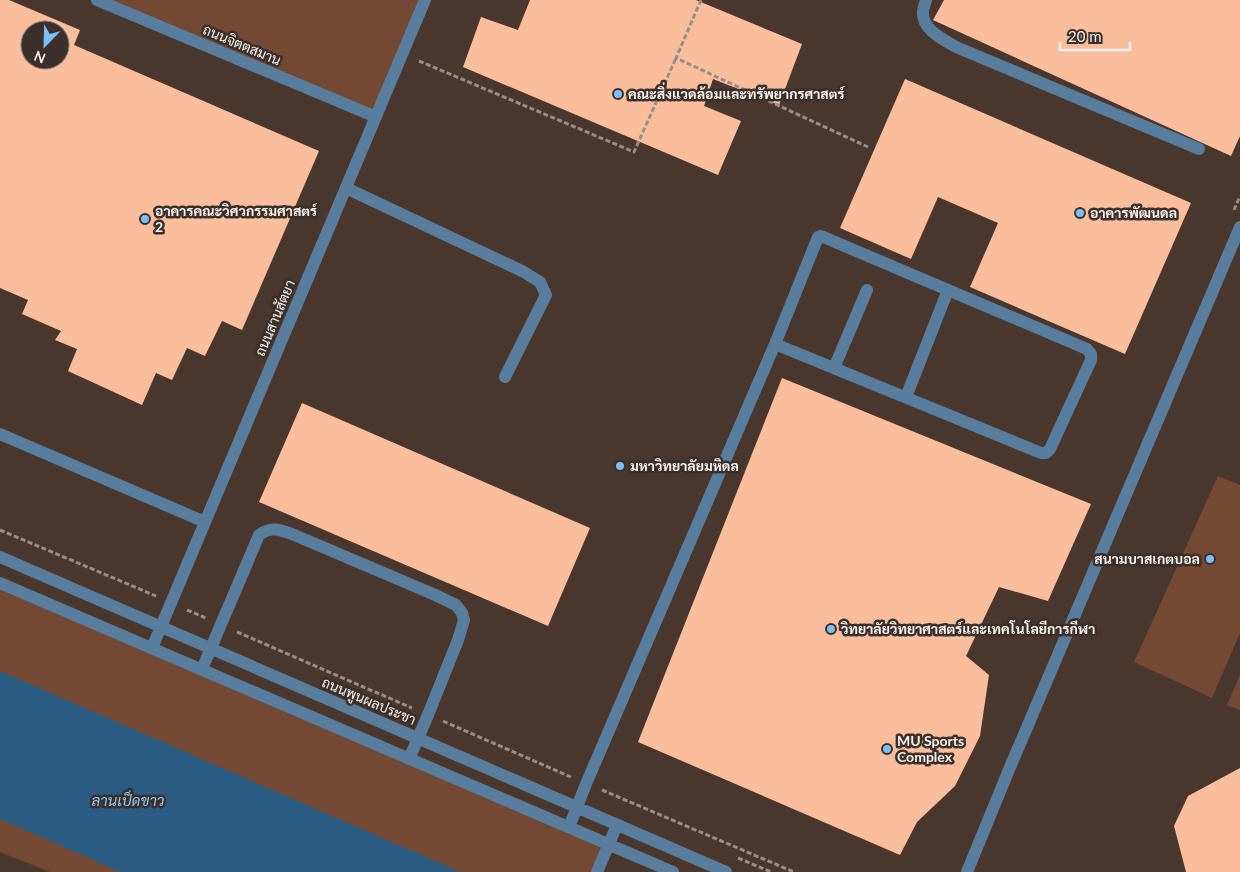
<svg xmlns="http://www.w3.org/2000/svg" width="1240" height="872" font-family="Lato,Sarabun,sans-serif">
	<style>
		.built { fill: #49372d; fill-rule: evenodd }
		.green { fill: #734933 }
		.water { fill: #2a5b82 }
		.building { fill: #fbbe9d; fill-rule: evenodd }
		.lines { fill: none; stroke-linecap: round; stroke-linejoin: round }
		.path { stroke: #978e89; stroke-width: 3; stroke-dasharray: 5 2.5; stroke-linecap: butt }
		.minor { stroke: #587d9d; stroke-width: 12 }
		.poi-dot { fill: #79bff8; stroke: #3a2f29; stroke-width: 2 }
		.labels { text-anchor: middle; stroke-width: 5; stroke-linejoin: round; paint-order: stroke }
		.street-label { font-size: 14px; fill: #f9f1ed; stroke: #3a2f29 }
		.poi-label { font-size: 14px; font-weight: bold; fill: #f9f1ed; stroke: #3a2f29; text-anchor: start }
		.water-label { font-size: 15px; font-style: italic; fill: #90c9f9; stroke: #3a2f29 }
	</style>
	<rect width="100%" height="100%" fill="#3a2f29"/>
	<!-- built -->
	<path class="built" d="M0,0H1240V872H0ZM30,30H60V60H30Z"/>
	<!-- green -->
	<path class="green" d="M97,0H425L376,117Z
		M1218,476L1240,485V633L1212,698L1134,662Z
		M0,583L608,844L597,872H50L0,852Z
		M1240,675V710L1227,705Z"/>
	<!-- water -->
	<path class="water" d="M0,671L460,872H121L0,819Z"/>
	<!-- building -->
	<path class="building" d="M0,0H9L80,30L74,45L319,151L242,330L222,321L205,356L187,348L172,380L156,373L142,405L68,371L77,349L55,340L61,331L22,314L28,300L0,288ZM30,30H60V60H30Z
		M530,0H696L802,44L779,105L713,79L704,106L741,121L718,175L463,67L481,17L518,30Z
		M944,0H1240V136L1231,156L933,20Z
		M905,79L1191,203L1125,354L970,287L998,223L938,197L911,259L840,228Z
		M782,378L1091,504L1048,601L999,587L966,656L989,675L980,736L955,786L917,822L900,855L638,742Z
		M302,403L590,528L548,626L259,502Z
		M1240,768V872H1186L1174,826L1188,796Z"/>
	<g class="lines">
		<!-- path -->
		<path class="path" d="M701,0L676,58L868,147
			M419,61L634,152L676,58
			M1234,210L1240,196
			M0,530L156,596
			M187,610L206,618
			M237,632L412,708
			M443,721L571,777
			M602,790L794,872
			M738,858L771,872"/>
		<!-- minor -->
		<path class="minor" d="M97,0L376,117
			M926,0C925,4 923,8 923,12C922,30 943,39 956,47L1199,149
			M346,188L524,272L540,282L546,295L505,377
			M834,368L867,290
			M906,397L948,290
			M0,434L205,522
			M0,557L726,872
			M0,583L673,872
			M152,648L425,0
			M202,669L259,535C271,526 280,530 292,534L433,594L456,605L462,613L464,620L458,640L428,715L409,759
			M569,827L586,784L775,344L818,237L821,236L1087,349L1091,354V360L1050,449L1046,453H1041L775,344
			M597,872L617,825
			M967,872L1008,772L1240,227"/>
	</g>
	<!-- markers -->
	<g class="poi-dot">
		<circle cx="618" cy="94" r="5"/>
		<circle cx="1080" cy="213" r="5"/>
		<circle cx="145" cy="219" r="5"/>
		<circle cx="620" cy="466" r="5"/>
		<circle cx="1210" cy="559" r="5"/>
		<circle cx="831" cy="629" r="5"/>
		<circle cx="887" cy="749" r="5"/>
	</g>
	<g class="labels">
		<!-- street labels -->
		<g class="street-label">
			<text transform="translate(242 45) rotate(23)" y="5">ถนนจิตตสมาน</text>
			<text transform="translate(275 318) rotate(-67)" y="5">ถนนสานสัตยา</text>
			<text transform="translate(369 701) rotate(23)" y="5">ถนนพูนผลประชา</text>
		</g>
		<!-- poi labels -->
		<g class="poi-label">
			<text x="628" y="99">คณะสิ่งแวดล้อมและทรัพยากรศาสตร์</text>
			<text x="155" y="216">อาคารคณะวิศวกรรมศาสตร์<tspan x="155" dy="16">2</tspan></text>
			<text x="1090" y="218">อาคารพัฒนดล</text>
			<text x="630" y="471">มหาวิทยาลัยมหิดล</text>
			<text x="1200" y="564" text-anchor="end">สนามบาสเกตบอล</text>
			<text x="841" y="634">วิทยาลัยวิทยาศาสตร์และเทคโนโลยีการกีฬา</text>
			<text x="897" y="746">MU Sports<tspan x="897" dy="16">Complex</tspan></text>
		</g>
		<!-- water labels -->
		<g class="water-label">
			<text x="128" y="806">ลานเป็ดขาว</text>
		</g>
	</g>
	<!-- north arrow -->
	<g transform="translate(45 45) rotate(203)"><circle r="24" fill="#3a2f29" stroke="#867d77"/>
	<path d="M0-4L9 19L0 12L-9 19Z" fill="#79bff8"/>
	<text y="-8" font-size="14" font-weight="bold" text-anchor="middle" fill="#f9f1ed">N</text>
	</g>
	<!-- scale -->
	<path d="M1060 42v8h70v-8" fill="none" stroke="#f9f1ed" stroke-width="2.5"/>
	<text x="1068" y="42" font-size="15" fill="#f9f1ed" stroke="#3a2f29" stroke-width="4" paint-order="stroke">20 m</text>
</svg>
